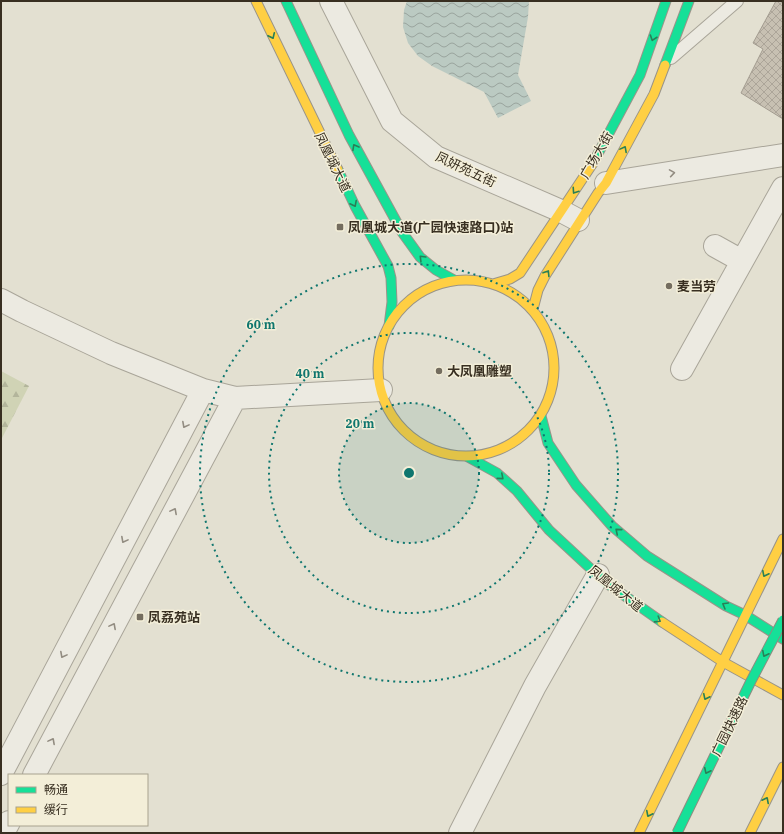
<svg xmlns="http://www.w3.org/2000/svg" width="784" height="834" font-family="'IBM Plex Serif','Noto Sans SC',serif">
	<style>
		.forest { fill: url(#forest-firs) }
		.water { fill: url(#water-waves) }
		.building { fill: url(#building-cross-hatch); stroke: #a39c90 }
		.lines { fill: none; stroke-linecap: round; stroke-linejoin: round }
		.lane-casing { stroke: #a9a599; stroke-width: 14 }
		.street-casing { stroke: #a9a599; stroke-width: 24 }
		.fast-casing { stroke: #999489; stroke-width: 11 }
		.slow-casing { stroke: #999489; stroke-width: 11 }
		.lane { stroke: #eceae1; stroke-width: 12 }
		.street { stroke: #eceae1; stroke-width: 22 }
		.fast { stroke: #16e098; stroke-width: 9 }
		.slow { stroke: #ffcf43; stroke-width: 9 }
		.fast-bridge-casing { stroke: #8f8b80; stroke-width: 11; stroke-linecap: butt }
		.fast-bridge { stroke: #16e098; stroke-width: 9 }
		.oneway { stroke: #297f57 }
		.oneway2 { stroke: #928c81 }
		.ring { fill: none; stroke: #0f766e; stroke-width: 2; stroke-dasharray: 2 4 }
		.poi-dot { fill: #746d5f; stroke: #f3eed8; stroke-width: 1.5 }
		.labels { text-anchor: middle; stroke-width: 3; stroke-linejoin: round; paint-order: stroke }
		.street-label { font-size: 13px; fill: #382f21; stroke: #f3eed8 }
		.poi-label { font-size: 13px; font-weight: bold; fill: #382f21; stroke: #f3eed8; text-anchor: start }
		.centre { fill: #0f766e; stroke: #f3eed8; stroke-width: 2 }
		.ring-label { font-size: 12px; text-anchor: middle; font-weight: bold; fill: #0f766e; stroke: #f3eed8; stroke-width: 3; stroke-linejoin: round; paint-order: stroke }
	</style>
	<defs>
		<pattern id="forest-firs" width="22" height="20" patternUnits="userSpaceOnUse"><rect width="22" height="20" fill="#d0d3b5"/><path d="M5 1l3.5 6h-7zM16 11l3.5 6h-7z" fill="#b3b59b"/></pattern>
		<pattern id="water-waves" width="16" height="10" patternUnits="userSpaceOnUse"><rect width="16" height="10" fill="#bbcac2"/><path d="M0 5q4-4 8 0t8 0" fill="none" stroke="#99a49d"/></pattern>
		<pattern id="building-cross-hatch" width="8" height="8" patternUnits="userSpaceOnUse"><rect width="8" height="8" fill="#c7c0b2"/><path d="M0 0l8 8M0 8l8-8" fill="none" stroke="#aca599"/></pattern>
	</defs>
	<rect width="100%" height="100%" fill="#e3e0d1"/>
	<!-- forest -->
	<path class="forest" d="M1,371L29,386L1,440Z"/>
	<!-- water -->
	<path class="water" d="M407,1H529L528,17L518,75L531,101L498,118L484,92L432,66L418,56L408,43L403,27L404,10Z"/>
	<!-- building -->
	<path class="building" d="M776,1H783V119L741,93L763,49L753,43Z"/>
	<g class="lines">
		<defs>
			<path id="lane" d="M671,58L737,1"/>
			<path id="street" d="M331,1L392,121L436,157L561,211L578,220
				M606,183L783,155
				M715,246L742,261
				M1,300L22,311L111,353L203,390L235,398L381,390
				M682,369L783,188
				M1,774L203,390
				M34,775L235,398
				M3,833L9,822
				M460,833L535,686L598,575"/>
			<path id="fast" d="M286,1L349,135L402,232L420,257L436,270L454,280
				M665,65L689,1
				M593,163L640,75L666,1
				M338,170L355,206L388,266L391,278L392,302L389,326
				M541,416L548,443L576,485L612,526L647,556L726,606L745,615L783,639
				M468,457L497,473L517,491L549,530L605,582L662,622"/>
			<path id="slow" d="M256,1L338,170
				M378 368a88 88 0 1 1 176 0a88 88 0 1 1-176 0Z
				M493,284L510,279L520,273L593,163
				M533,309L538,290L545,276L598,193L606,183L654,94L665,65
				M662,622L723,662L783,695
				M639,833L783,539
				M750,833L783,767"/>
		</defs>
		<!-- lane casing -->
		<use href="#lane" class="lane-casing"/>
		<!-- street casing -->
		<use href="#street" class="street-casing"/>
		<!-- fast casing -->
		<use href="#fast" class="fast-casing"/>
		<!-- slow casing -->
		<use href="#slow" class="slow-casing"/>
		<!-- lane -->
		<use href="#lane" class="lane"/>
		<!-- street -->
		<use href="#street" class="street"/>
		<!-- fast -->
		<use href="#fast" class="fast"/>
		<!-- slow -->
		<use href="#slow" class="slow"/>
		<defs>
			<path id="fast-bridge" d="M677,833L751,681L783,620"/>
		</defs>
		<!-- fast-bridge casing -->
		<use href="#fast-bridge" class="fast-bridge-casing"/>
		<!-- fast-bridge -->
		<use href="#fast-bridge" class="fast-bridge"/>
	</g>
	<!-- one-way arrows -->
	<defs><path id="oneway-chevron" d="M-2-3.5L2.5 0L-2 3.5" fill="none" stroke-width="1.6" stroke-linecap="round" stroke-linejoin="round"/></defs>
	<g class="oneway">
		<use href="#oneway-chevron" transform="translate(272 36) rotate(65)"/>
		<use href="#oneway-chevron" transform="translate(653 38) rotate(109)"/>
		<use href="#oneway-chevron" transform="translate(355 147) rotate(-119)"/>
		<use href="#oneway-chevron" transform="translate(624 149) rotate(-62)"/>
		<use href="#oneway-chevron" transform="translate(575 191) rotate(124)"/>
		<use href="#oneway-chevron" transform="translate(354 204) rotate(63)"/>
		<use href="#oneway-chevron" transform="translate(422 258) rotate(-135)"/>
		<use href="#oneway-chevron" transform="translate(547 273) rotate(-58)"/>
		<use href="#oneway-chevron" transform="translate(501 477) rotate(41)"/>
		<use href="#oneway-chevron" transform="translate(618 531) rotate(-140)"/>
		<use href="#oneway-chevron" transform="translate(765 574) rotate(117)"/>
		<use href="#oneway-chevron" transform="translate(725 605) rotate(-150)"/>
		<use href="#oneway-chevron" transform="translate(658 620) rotate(32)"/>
		<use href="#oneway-chevron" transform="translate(765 654) rotate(117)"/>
		<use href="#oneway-chevron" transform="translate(706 697) rotate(116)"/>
		<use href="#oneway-chevron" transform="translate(707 771) rotate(116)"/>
		<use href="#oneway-chevron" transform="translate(766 800) rotate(-63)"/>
		<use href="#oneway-chevron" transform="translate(649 814) rotate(117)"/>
	</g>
	<g class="oneway2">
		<use href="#oneway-chevron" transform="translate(672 173) rotate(-9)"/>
		<use href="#oneway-chevron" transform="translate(185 425) rotate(118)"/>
		<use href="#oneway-chevron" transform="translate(174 511) rotate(-62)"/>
		<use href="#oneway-chevron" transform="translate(124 540) rotate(118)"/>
		<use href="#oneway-chevron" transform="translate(113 626) rotate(-62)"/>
		<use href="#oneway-chevron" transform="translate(63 655) rotate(118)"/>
		<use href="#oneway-chevron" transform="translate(52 741) rotate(-62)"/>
	</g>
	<!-- distance rings -->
	<circle cx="409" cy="473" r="70" fill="#0f766e" fill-opacity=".12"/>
	<g class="ring">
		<circle cx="409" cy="473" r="70"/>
		<circle cx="409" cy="473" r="140"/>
		<circle cx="409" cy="473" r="209"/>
	</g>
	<!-- markers -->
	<g class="poi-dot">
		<rect x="336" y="223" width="8" height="8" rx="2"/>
		<circle cx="669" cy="286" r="4"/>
		<circle cx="439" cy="371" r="4"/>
		<rect x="136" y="613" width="8" height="8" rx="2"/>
	</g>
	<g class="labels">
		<!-- street labels -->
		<g class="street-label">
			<text transform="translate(596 155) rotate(-60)" y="5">广场大街</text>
			<text transform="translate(333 162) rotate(64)" y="5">凤凰城大道</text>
			<text transform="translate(466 169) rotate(25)" y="5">凤妍苑五街</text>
			<text transform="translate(616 588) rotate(39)" y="5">凤凰城大道</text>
			<text transform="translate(729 726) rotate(-64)" y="5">广园快速路</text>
		</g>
		<!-- poi labels -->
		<g class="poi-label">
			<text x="348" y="232">凤凰城大道(广园快速路口)站</text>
			<text x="677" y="291">麦当劳</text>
			<text x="447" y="376">大凤凰雕塑</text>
			<text x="148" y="622">凤荔苑站</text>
		</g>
	</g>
	<circle cx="409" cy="473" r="6" class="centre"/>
	<g class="ring-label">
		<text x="261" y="329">60 m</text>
		<text x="310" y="378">40 m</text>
		<text x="360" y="428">20 m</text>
	</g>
	<!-- border -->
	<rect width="784" height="834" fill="none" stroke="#382f21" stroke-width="4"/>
	<!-- legend -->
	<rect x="8" y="774" width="140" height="52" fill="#f3eed8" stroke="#a8a28f"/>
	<rect x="16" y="787" width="20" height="6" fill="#16e098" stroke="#a8a28f"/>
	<text x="44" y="794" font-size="12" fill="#382f21">畅通</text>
	<rect x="16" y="807" width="20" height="6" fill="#ffcf43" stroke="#a8a28f"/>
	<text x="44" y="814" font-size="12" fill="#382f21">缓行</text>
</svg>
